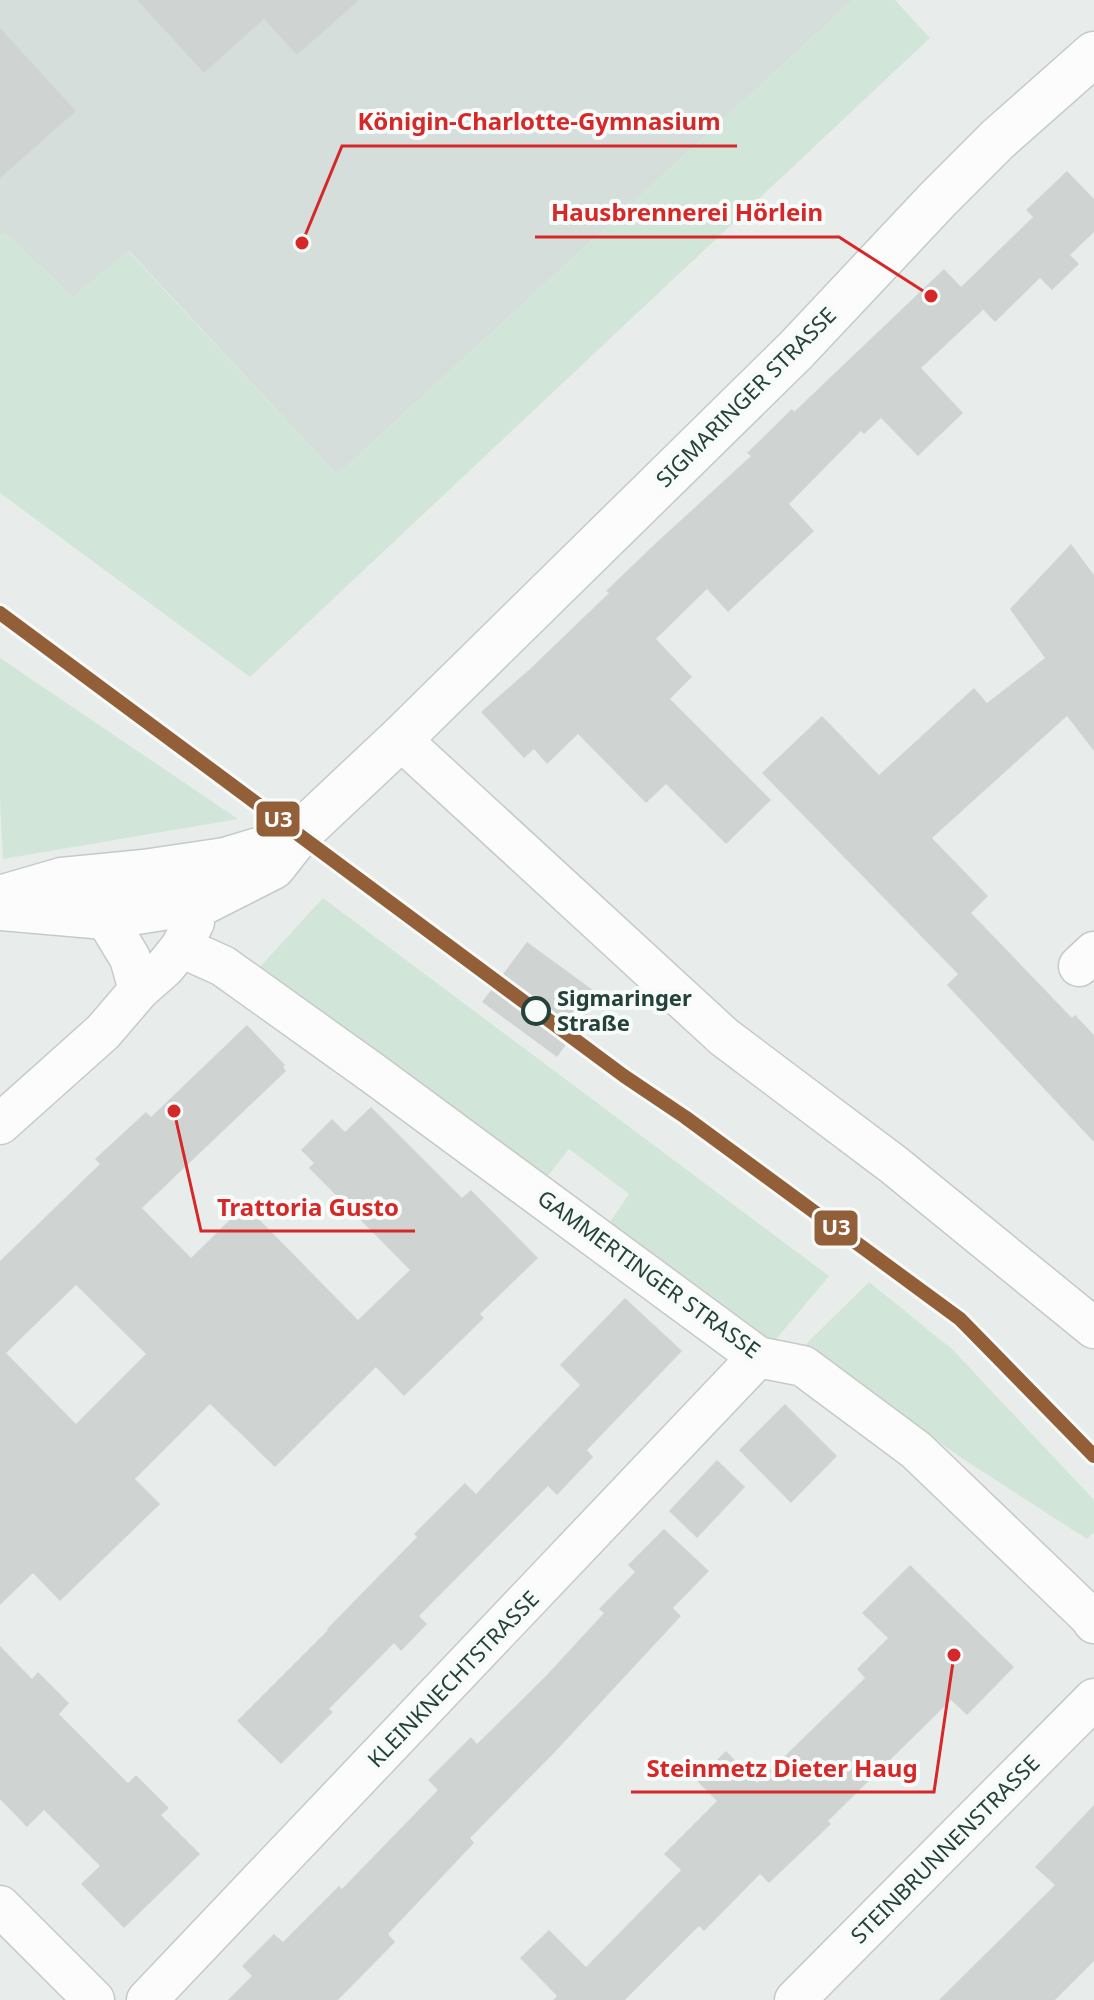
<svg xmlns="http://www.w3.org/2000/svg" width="1094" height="2000" font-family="'Noto Sans',sans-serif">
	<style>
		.built { fill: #d6dedb }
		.green { fill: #d1e6d8 }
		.building { fill: #cfd4d2; fill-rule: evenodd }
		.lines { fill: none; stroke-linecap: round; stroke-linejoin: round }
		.minor-casing { stroke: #c5cac8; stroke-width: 43 }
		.secondary-casing { stroke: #c3cbc8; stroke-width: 47 }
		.minor { stroke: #fcfcfc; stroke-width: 40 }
		.secondary { stroke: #fcfcfc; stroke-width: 44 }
		.rail-1-casing { stroke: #f7fbf9; stroke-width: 20 }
		.rail-1 { stroke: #935f39; stroke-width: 14 }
		.stop-dot { fill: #f7fbf9; stroke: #24423a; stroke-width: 4 }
		.labels { text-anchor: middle; stroke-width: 8; stroke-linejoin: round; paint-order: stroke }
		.street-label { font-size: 22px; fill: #24423a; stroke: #f7fbf9 }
		.stop-label { font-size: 22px; font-weight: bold; fill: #24423a; stroke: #f7fbf9; text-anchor: start }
		.leader { fill: none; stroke: #d62828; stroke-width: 3 }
		.callout-dot { fill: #d62828; stroke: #f7fbf9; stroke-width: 3 }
		.callout-label { font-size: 24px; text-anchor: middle; font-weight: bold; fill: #d62828; stroke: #f7fbf9; stroke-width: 8; stroke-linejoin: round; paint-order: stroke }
		.line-badge { stroke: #f7fbf9; stroke-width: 3 }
		.badge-label { font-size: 22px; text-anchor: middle; font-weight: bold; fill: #fff }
	</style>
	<rect width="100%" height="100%" fill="#e8edeb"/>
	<!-- built -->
	<path class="built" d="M0,0H853L337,475L129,251L73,297L5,233L0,236Z"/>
	<!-- green -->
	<path class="green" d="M853,0H895L930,38L250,677L0,493V236L4,232L73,297L128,251L337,475Z
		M0,658L238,819L3,859L0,799Z
		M323,898L829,1276L772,1344L606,1228L629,1194L569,1149L543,1182L258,969Z
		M869,1282L952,1349L1094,1500V1532L1087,1539L960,1457L806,1344Z"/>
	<!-- building -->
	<path class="building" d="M137,0H359L297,55L264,19L204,73Z
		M0,28L76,111L0,178Z
		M1067,171L1094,199V232L1070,255L1079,264L1052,290L1040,278L995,322L972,298L983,310L921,368L963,413L918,456L881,418L864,434L861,431L789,504L814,531L728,612L707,589L656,639L692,677L670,699L771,800L726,844L666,784L646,803L578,734L547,764L534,749L524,758L481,712L530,669L609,593L606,591L656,543L751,456L747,453L792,409L794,412L944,269L961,287L1033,217L1026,210Z
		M1071,544L1094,575V751L1067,716L932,838L988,896L971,913L1072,1018L1075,1015L1094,1035V1142L947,985L958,974L762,773L822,716L879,775L974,688L987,703L1045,658L1010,609Z
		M527,942L601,996L557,1057L482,1002Z
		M247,1025L285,1065L283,1067L286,1071L142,1208L191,1258L245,1205L358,1320L410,1270L309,1168L314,1163L301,1150L332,1119L345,1132L371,1107L462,1198L471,1190L538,1258L480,1314L484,1318L404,1396L376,1367L275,1467L210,1404L135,1479L160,1504L60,1601L33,1573L0,1605V1261L100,1164L95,1159L146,1112L151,1117ZM76,1285L146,1354L76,1424L6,1353Z
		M625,1298L682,1351L587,1450L593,1457L557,1495L548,1486L419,1616L427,1624L401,1651L394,1643L329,1709L333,1712L281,1764L237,1721L328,1630L327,1629L417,1537L414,1534L465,1483L476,1494L580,1385L560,1365Z
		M785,1404L837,1456L791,1503L739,1450Z
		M717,1460L745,1487L697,1538L669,1511Z
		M664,1529L709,1571L673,1608L681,1616L553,1754L470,1838L474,1843L388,1934L395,1942L338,2000H228L252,1976L242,1966L274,1934L283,1942L339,1886L342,1889L438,1790L428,1780L471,1737L477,1744L545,1677L604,1613L599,1609L635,1572L628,1565Z
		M910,1565L1014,1667L967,1715L951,1700L828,1821L831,1824L769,1883L760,1874L704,1931L699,1926L625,2000H553L557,1996L520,1958L549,1930L586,1967L681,1870L664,1854L717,1801L696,1780L726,1751L757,1783L865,1678L857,1669L888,1638L862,1613Z
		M0,1646L32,1679L38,1672L69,1703L59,1714L128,1783L136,1775L169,1808L161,1815L200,1854L124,1928L81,1884L100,1866L44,1810L27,1827L0,1799Z
		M1094,1805V1961L1055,2000H939L1055,1885L1035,1867Z"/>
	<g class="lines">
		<defs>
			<path id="minor" d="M400,739L724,1037L894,1165L1094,1328
				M105,917L130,958L139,990
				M181,947L223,966L374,1074L758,1357L803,1366L916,1450L1089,1616L1094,1623
				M1079,966L1094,952
				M0,1124L103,1032L139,990L165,967L181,947L194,922
				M0,1906L94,2000
				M147,2000L758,1357
				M795,2000L1094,1699"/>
			<path id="secondary" d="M0,898L62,880L144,872L225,860L272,846
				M0,908L105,917L206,901L273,867L299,834L400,739L796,350L938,199L998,139L1094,54"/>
		</defs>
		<!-- minor casing -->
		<use href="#minor" class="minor-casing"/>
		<!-- secondary casing -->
		<use href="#secondary" class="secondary-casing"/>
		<!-- minor -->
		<use href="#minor" class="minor"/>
		<!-- secondary -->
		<use href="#secondary" class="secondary"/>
		<defs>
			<path id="rail-1" d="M0,613L624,1076L685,1117L960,1319L1094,1456"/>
		</defs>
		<!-- rail-1 casing -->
		<use href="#rail-1" class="rail-1-casing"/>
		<!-- rail-1 -->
		<use href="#rail-1" class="rail-1"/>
	</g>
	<!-- markers -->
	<circle class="stop-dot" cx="536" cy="1011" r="13"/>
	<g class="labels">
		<!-- street labels -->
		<g class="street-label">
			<text transform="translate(746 397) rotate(-45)" y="8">SIGMARINGER STRASSE</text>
			<text transform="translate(649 1274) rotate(36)" y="8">GAMMERTINGER STRASSE</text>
			<text transform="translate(453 1679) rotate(-46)" y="8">KLEINKNECHTSTRASSE</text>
			<text transform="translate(945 1849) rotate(-45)" y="8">STEINBRUNNENSTRASSE</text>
		</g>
		<!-- stop labels -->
		<g class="stop-label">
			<text x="557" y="1006">Sigmaringer<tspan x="557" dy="25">Straße</tspan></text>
		</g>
	</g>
	<!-- callouts -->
	<path class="leader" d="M302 243L342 146H737M931 296L839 237H535M174 1111L201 1231H415M954 1655L934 1792H631"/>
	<g class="callout-dot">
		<circle cx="302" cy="243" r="8"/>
		<circle cx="931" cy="296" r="8"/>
		<circle cx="174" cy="1111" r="8"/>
		<circle cx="954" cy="1655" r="8"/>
	</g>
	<g class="callout-label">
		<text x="539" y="130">Königin-Charlotte-Gymnasium</text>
		<text x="687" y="221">Hausbrennerei Hörlein</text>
		<text x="308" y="1216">Trattoria Gusto</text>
		<text x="782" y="1777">Steinmetz Dieter Haug</text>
	</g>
	<g class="line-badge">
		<rect x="255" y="800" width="46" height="38" rx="8" fill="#935f39"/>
		<rect x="813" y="1209" width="46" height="38" rx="8" fill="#935f39"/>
	</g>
	<g class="badge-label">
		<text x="278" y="827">U3</text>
		<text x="836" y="1235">U3</text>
	</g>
</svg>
